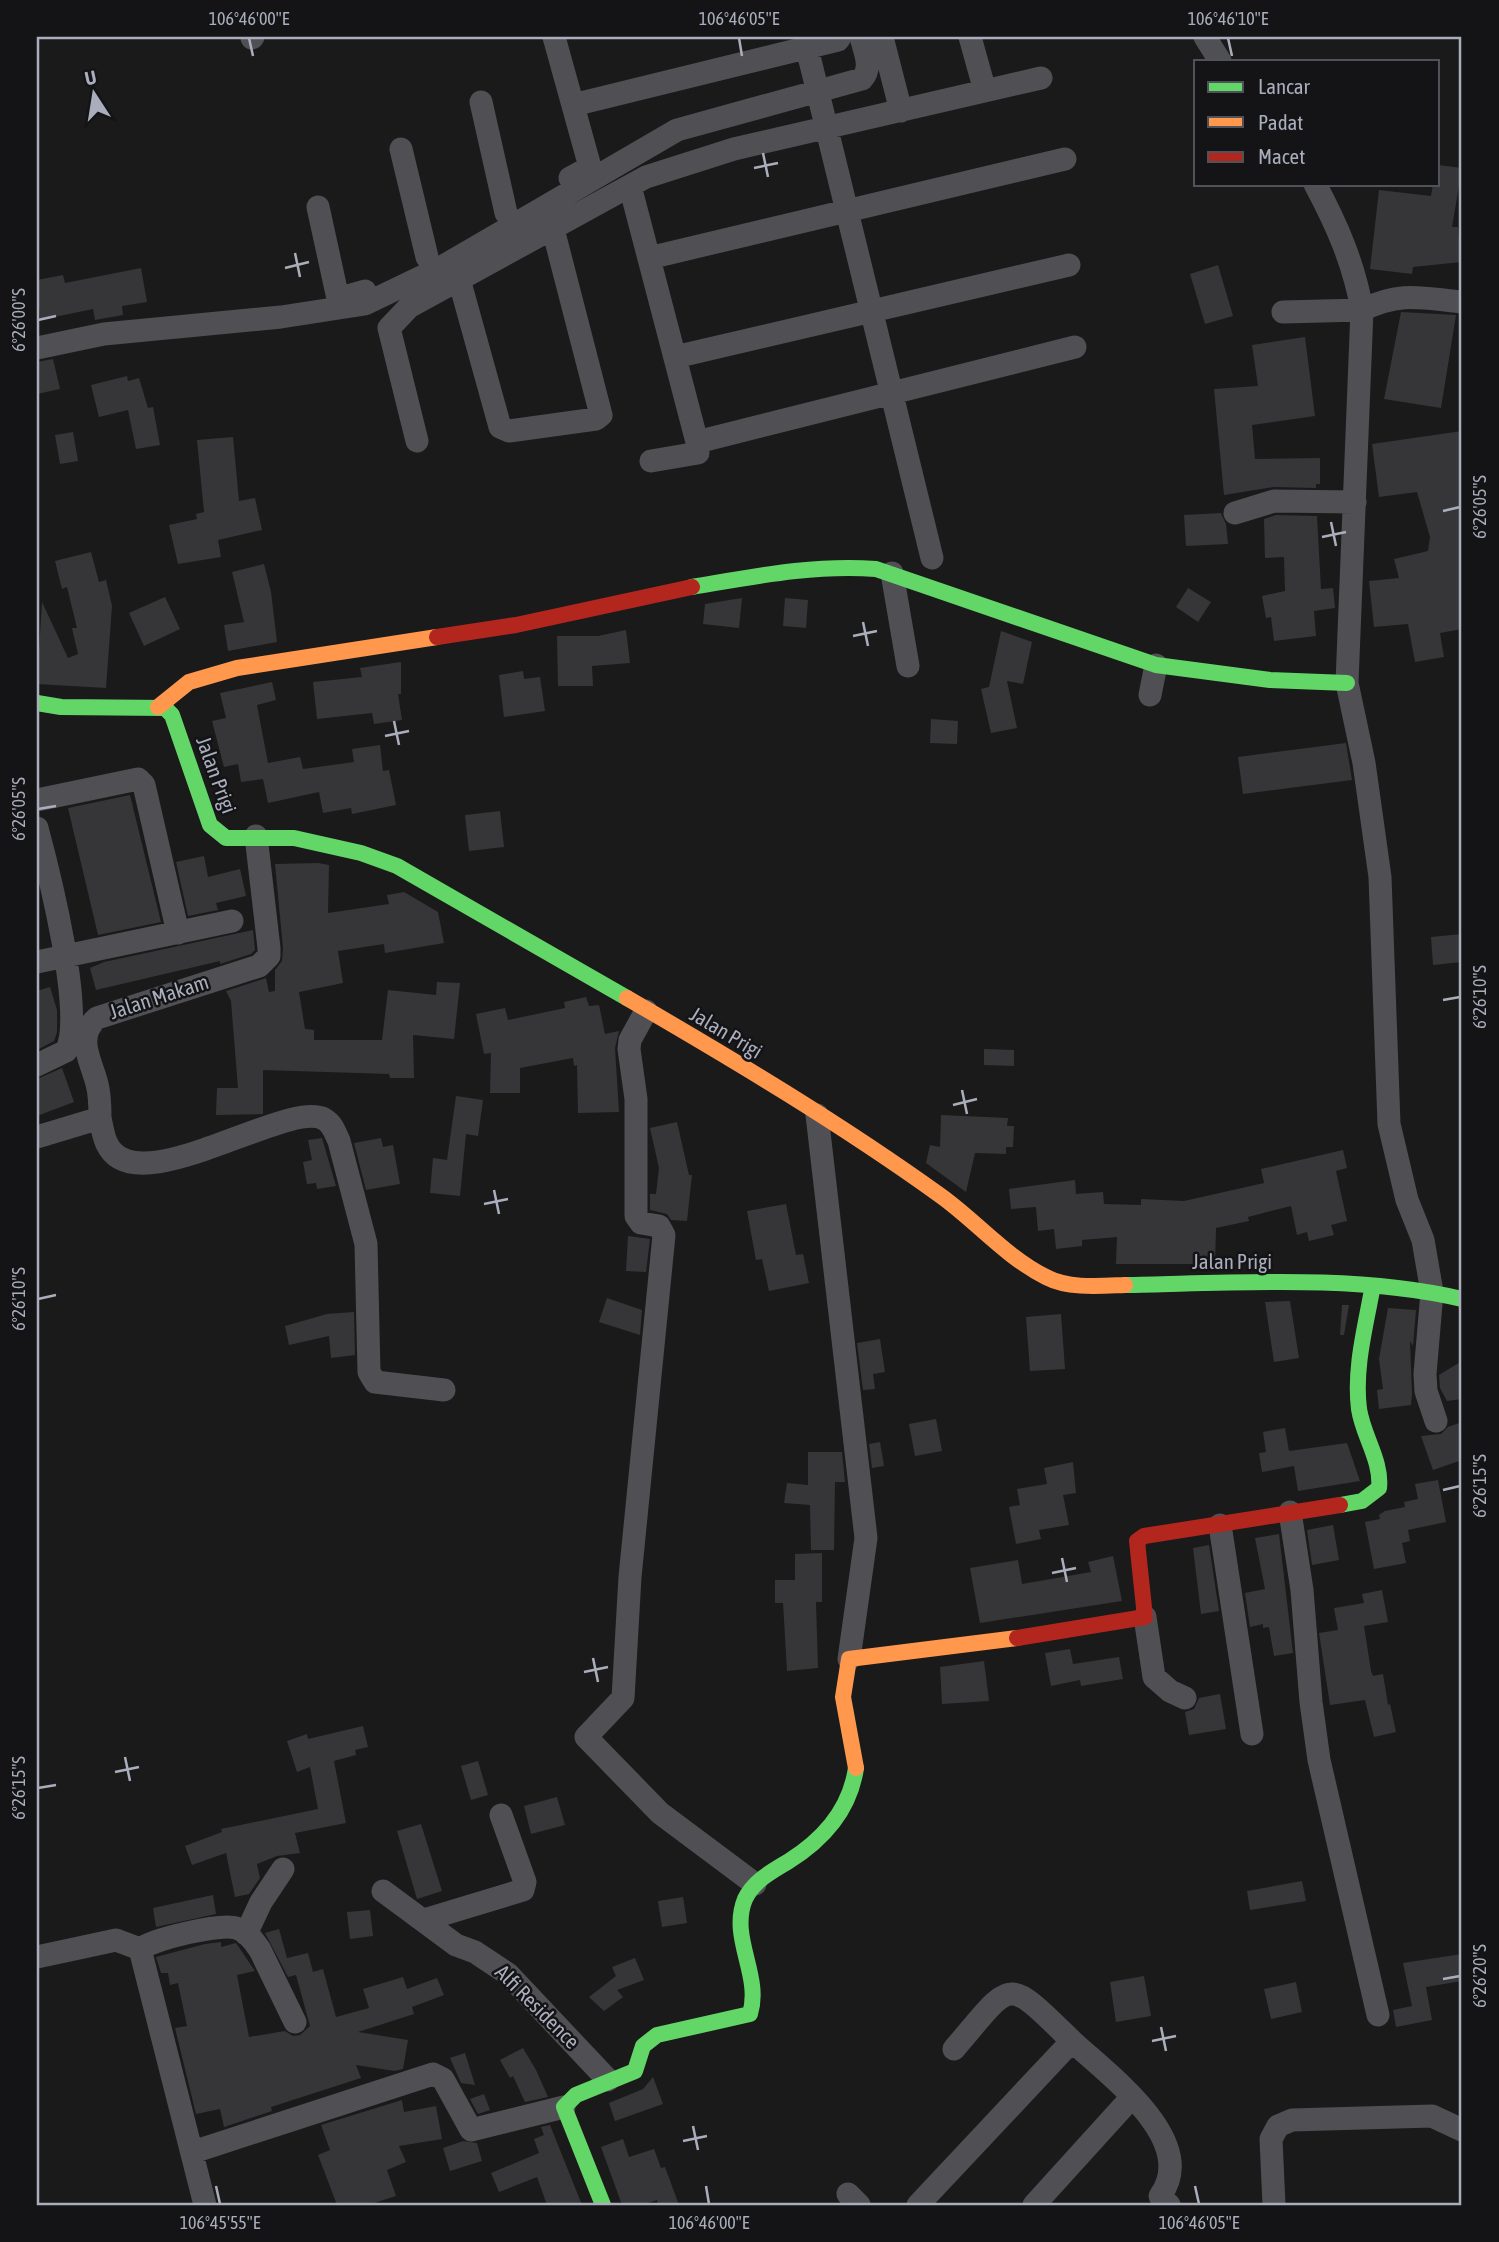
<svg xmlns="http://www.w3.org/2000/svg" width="1499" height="2242" font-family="'Asap Condensed',sans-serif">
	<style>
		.building { fill: #363638 }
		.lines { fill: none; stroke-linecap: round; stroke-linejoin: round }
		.street { stroke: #505054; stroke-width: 23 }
		.fast { stroke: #63d668; stroke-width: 16 }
		.slow { stroke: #ff974d; stroke-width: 16 }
		.jam { stroke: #b3261e; stroke-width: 16 }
		.ticks { fill: none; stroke: #aaaebc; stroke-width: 2.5 }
		.labels { text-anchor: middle; stroke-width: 5; stroke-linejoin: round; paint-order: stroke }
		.street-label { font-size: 21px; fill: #aaaebc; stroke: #141417 }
		.neatline { fill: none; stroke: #aaaebc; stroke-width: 2.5 }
		.ticks-label { font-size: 18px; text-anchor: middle; fill: #aaaebc }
	</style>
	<rect width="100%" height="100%" fill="#1a1a1a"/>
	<!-- building -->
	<path class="building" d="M1438,165L1462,168L1452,227H1458L1461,262L1413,267L1412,274L1370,269L1379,190L1431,196L1433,184H1438Z
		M1218,265L1233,316L1205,324L1190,274Z
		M141,268L147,302L122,306L123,315L95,320L93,309L40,320L37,280L63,275L65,283Z
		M1401,312L1456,315L1441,408L1384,399Z
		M1305,337L1315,416L1252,425L1255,459L1320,458V484H1316V488L1274,487L1224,495L1214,389L1258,386L1252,345Z
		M53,359L60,389L37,394V362Z
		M127,376L128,381L139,378L148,408L153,407L160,445L136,449L128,410L99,417L91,385Z
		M1462,431V629L1440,633L1444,657L1415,662L1408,624L1374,627L1369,581L1399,578L1394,559L1428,551L1430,537L1417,492L1379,497L1372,444Z
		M73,432L78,461L60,464L55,435Z
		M233,437L239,501L255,498L262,530L218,540L221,557L178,564L169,525L197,519L196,514L204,512L197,440Z
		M1221,513L1226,524L1228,544L1186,546L1184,515Z
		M1276,515L1317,516L1321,589L1333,588L1335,608L1314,611L1316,636L1274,641L1271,617L1266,618L1262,596L1285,591L1284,557L1265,558L1264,519Z
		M91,552L99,582L106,580L112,606L106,688L37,684L42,602L68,658L78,654L72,628H77L67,587L62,589L55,561Z
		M264,564L271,592L277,642L228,651L224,625L244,622L232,572Z
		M1188,588L1211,602L1198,622L1176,607Z
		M165,597L180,629L144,646L129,613Z
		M742,598L739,628L703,624L705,604Z
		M785,598L808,600L806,628L783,626Z
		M626,630L630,663L592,666L593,686H558L557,636H598Z
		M1001,631L1032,642L1023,684L1007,681L1017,728L991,733L981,689L989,687Z
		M401,662V694H398L402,720L374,724L372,713L317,719L313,682L362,677L360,668Z
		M523,671L524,679L540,677L545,711L504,717L499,675Z
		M272,682L276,700L257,705L268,763L300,757L303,769L354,762L352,749L380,745L383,771L389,770L396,805L352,814L351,808L323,813L319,792L268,803L263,779L241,782L238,764L224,767L212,721L226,718L220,693Z
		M931,719L958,721L957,744L930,743Z
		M1346,743L1352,780L1243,794L1238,757Z
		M130,795L161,922L98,935L68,808Z
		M500,811L504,847L469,851L465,815Z
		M204,856L208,877L240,869L246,896L216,903L218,910L188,916L176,862Z
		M318,863L329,865L328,913L389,904L387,895L404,892L438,912L444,943L385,953L384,944L338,951L343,983L299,992L305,1029L314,1030V1040H382L388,990L436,995L437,982L460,983L454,1039L413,1035L414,1078H390L389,1074L263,1070V1114L216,1115L217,1088H238L231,1001L226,991L266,978L269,992L275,991V970L282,961L283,948L275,864Z
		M253,930L255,950L251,954L220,964V961L96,990L90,968L104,962Z
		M1462,934V962L1433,965L1431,937Z
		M50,987L57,1010V1032L54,1041L37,1050V991Z
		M586,997L589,1006L599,1005L605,1034L619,1031L615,1048L619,1112L578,1113L577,1065L574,1066L573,1058L520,1068V1093H490L491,1053L484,1054L476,1014L505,1008L508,1020L565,1008L564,1002Z
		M984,1049L1014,1050V1066L984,1065Z
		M62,1068L74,1102L37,1116V1079Z
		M456,1096L483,1100L478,1136L466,1134L460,1196L430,1193L433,1158L447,1160Z
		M941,1115L1008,1118L1007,1126H1014L1013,1147H1006V1154L975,1153L966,1192L926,1163L930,1145L940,1147Z
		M677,1122L689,1175H692L687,1221L671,1220L667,1214L650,1210V1194H656L659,1168L650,1128Z
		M322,1138L336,1186L317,1189L316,1183L307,1184L303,1162L312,1160L308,1140Z
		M381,1138L383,1147L393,1145L400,1184L366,1190L354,1143Z
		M1343,1150L1347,1168L1336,1171L1347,1221L1331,1225L1334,1235L1309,1241L1307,1232L1297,1235L1291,1206L1248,1217L1249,1221L1216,1228L1215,1264H1116L1117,1237L1082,1240V1246L1056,1249L1054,1229L1038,1231L1036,1207L1011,1209L1009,1189L1075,1180L1076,1194L1103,1192L1104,1204L1141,1205V1199L1184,1201L1264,1183L1261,1169Z
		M786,1204L796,1255L803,1254L809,1283L769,1291L762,1259L756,1260L747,1211Z
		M628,1236L650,1239L646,1272L626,1271Z
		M607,1298L642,1310L640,1335L599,1322Z
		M1290,1301L1299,1358L1274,1362L1265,1302Z
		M1342,1305H1349L1344,1335H1340Z
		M1388,1308L1416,1310L1413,1346L1410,1341L1412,1394L1411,1405L1379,1409L1377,1390L1383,1389L1379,1359Z
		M354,1312L355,1355L331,1358L329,1336L289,1345L285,1326L327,1314Z
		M1061,1314L1065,1369L1030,1371L1026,1317Z
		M880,1339L885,1372L873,1374L875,1389L863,1390L857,1343Z
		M1462,1361V1399L1447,1401L1440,1388L1439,1375Z
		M936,1419L942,1451L915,1456L909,1424Z
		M1462,1422V1460L1433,1470L1421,1436L1441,1434L1448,1427Z
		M1285,1428L1289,1451L1347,1443L1360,1481L1298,1491L1294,1466L1262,1472L1259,1453L1266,1452L1263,1432Z
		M880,1442L884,1466L872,1468L869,1444Z
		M808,1452H842L845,1482H835L834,1550H811L810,1505L784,1503L787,1483L808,1485Z
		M1073,1462L1076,1493L1063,1495L1069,1525L1039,1530L1041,1539L1016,1544L1009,1507L1020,1505L1017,1489L1047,1484L1044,1468Z
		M1438,1480L1446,1522L1408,1530L1410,1541L1402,1543L1406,1563L1374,1569L1365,1522L1380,1519L1379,1515L1385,1511L1405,1507L1404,1502L1418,1499L1415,1484Z
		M1333,1525L1339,1560L1312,1565L1307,1530Z
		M1279,1534L1293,1653L1274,1656L1269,1627L1263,1628V1624L1250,1627L1245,1593L1265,1589L1255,1538Z
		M1209,1545L1219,1611L1201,1614L1193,1548Z
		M822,1553V1602H816L818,1668L787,1671L783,1603H775V1580H795V1554Z
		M1113,1556L1122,1601L980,1623L970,1568L1018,1560L1022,1584L1091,1572L1088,1562Z
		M1382,1590L1388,1622L1364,1626L1371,1671L1373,1676L1383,1674L1388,1705L1390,1704L1396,1732L1374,1737L1365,1700L1330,1705L1319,1633L1338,1630L1334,1608L1364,1603L1362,1594Z
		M1070,1649L1073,1664L1119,1657L1123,1679L1081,1686L1080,1680L1051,1686L1045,1653Z
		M984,1661L989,1701L942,1704L940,1667Z
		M1220,1694L1226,1729L1189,1735L1185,1712L1194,1709L1199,1698Z
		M363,1726L368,1747L355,1750L356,1755L334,1761L346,1823L295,1833L300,1853L277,1856L257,1864L260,1878L249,1894L235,1897L226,1853L192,1865L185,1846L222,1832L221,1829L318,1809L310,1767L297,1772L287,1741L307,1734L308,1739Z
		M478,1761L488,1795L471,1800L461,1766Z
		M557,1797L565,1825L531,1834L524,1806Z
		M421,1824L442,1891L417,1899L397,1831Z
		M1302,1881L1306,1901L1250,1910L1247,1891Z
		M213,1895L216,1914L156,1927L153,1908Z
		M683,1897L687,1923L662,1927L658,1901Z
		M370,1910L373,1936L350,1939L347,1912Z
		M279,1929L287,1958L308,1953L313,1972L323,1969L336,2017L369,2008L363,1989L403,1977L407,1989L437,1978L444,1995L412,2007L414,2014L358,2032L408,2040L403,2069L395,2071L356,2065L361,2078L271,2107L272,2111L224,2127L220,2109L196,2114L175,2028L187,2026L178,1983L170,1985L168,1973H161L156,1957L205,1944L221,1942V1947L236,1943L255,1971L237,1975L249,2037L285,2031L293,2036L300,2035L310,2026L296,1975L288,1977L265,1933Z
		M1462,1954V1981L1426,1987L1432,2020L1396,2027L1393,2010L1412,2006L1403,1963Z
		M635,1958L644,1980L617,1990L623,1997L604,2011L589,1997L616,1976L612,1967Z
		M1144,1976L1151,2016L1116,2022L1110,1982Z
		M1296,1982L1302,2012L1271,2019L1264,1989Z
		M523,2048L536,2070L548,2097L525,2102L513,2076L510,2078L500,2060Z
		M465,2053L475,2085L461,2083L450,2058Z
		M653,2077L663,2104L615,2121L609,2103L643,2089Z
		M484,2094L490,2110L478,2114L470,2099Z
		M402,2100L404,2112L436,2106L442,2139L399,2146L406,2162L387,2170L396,2196L368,2205H337L318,2155L330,2150L321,2125Z
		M550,2125L582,2205H547L537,2177L499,2192L491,2173L539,2153L534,2139L544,2135L541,2127Z
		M623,2139L629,2157L654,2149L661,2168L665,2167L679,2205H658L657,2200L642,2205H622L601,2147Z
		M463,2141L477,2143L482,2161L450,2171L443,2148Z"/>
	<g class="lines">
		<!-- street -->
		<path class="street" d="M554,37L590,167L570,178
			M882,37L901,111
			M970,37L985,91
			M1205,37L1220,61
			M252,38L253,37
			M807,48L932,558
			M481,102L506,213
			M573,105L838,40L840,37
			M401,149L427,257
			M630,186L697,442L698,453L651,461
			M318,207L337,294L344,297L365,291
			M649,258L1065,159
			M459,279L500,427L509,431L596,419L601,415L553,229
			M1283,312L1362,310C1354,264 1337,225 1315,184
			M37,348L104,334L281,317L365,304L440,268L677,130L862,79C873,68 864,50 861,37
			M675,357L1069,265
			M417,441L389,328L409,307L646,177L734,149L1041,78
			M697,442L1075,347
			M1235,513L1274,501L1355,502
			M892,573L908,666
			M1150,695L1156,665
			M37,800L138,779L144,785L178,933
			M37,828C48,869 86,1018 66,1051L37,1065
			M37,962L232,921
			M646,1011L630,1040L629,1049L636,1099V1216L641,1223L659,1226L664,1235L630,1577L623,1698L586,1737L660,1813L755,1884
			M817,1115L866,1538L849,1659
			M100,1118C102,1126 103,1136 107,1144C136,1205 286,1099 324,1119C333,1124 335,1133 339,1141L366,1244L369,1372L375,1382L444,1390
			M37,1137L100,1118C100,1106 100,1095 97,1084C91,1060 75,1037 97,1018L259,966L269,956V948L256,836
			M1436,1421L1426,1391L1425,1374L1432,1292L1423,1240L1407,1200L1389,1124L1380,877L1364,763L1347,683L1362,310C1401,291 1421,298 1462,302
			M1290,1512L1302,1590L1311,1702L1319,1760L1378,2015
			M1220,1525L1252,1734
			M1145,1617L1154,1677L1170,1691L1185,1698
			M383,1891L456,1945L475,1952L508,1974L608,2080
			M424,1920L523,1890L525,1882L501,1815
			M246,1934L261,1902L283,1869
			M140,1949C153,1939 221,1923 236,1928C247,1931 254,1941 260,1950L295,2022
			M37,1957L116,1940L140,1949L205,2205
			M954,2049C1014,1979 1004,1975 1072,2041
			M193,2152L433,2074L443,2079L471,2130L564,2107
			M848,2194L859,2205
			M918,2205L1072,2041C1107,2074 1201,2141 1160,2196L1169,2205
			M1034,2205L1132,2097
			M1274,2205L1271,2139L1278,2126L1292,2120L1432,2116L1462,2130"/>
		<!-- fast -->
		<path class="fast" d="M692,587C752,577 815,564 876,569L1156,665L1270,680L1347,683
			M37,703L61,707L165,708L172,715L210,825L226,838H294L361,853L397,866L627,998
			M1125,1285C1233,1283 1356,1274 1462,1299
			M1340,1505L1362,1501L1379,1488C1382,1461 1363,1436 1359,1409C1354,1369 1365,1329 1372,1290
			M603,2205L564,2107L576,2095L635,2071L643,2046L657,2035L750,2014C762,1975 729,1938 745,1899C754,1880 773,1871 789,1861C824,1839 850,1809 856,1768"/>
		<!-- slow -->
		<path class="slow" d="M158,707L189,682L237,668L437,637
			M627,998C734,1060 841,1124 941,1196C977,1222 1006,1257 1046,1277C1069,1289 1100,1286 1125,1285
			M856,1768L843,1697L849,1659L1017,1638"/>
		<!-- jam -->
		<path class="jam" d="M437,637L516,625L692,587
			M1017,1638L1145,1617L1137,1541L1144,1536L1340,1505"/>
	</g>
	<!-- ticks -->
	<path class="ticks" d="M249,38L253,56M739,38L742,56M1228,38L1232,56M763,153L768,177M754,168L778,163M295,253L300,277M285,268L309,262M38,320L56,316M1443,511L1460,507M1331,522L1336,546M1322,537L1346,532M863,622L868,646M853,636L877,631M394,721L399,745M385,736L409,731M38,809L56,806M1443,1000L1460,997M962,1090L967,1114M953,1105L977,1099M494,1190L499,1214M484,1204L508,1199M38,1299L56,1295M1443,1490L1460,1486M1062,1558L1067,1582M1052,1573L1076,1568M593,1658L598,1682M584,1672L608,1667M125,1757L130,1781M115,1772L139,1767M38,1788L56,1785M1443,1979L1460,1976M1161,2027L1166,2051M1152,2041L1176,2036M693,2126L698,2150M683,2141L707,2136M216,2186L220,2204M706,2186L709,2204M1195,2186L1199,2204"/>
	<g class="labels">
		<!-- street labels -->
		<g class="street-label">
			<text transform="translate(216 775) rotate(70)" y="7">Jalan Prigi</text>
			<text transform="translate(159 997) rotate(-18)" y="7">Jalan Makam</text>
			<text transform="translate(726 1033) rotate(31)" y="7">Jalan Prigi</text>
			<text x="1232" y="1269">Jalan Prigi</text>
			<text transform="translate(537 2007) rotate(45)" y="7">Alfi Residence</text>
		</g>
	</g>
	<!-- border -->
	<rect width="1499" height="2242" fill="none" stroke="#141417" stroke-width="77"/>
	<!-- legend -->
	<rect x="1194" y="60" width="245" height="126" fill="#141417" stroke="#505259" stroke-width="2"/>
	<rect x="1208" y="82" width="35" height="10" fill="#63d668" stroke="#505259" stroke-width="2"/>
	<text x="1258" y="94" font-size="21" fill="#aaaebc">Lancar</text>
	<rect x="1208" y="117" width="35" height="10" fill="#ff974d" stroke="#505259" stroke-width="2"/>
	<text x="1258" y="130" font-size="21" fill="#aaaebc">Padat</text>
	<rect x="1208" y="152" width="35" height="10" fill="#b3261e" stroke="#505259" stroke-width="2"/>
	<text x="1258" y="164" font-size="21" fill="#aaaebc">Macet</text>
	<!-- north arrow -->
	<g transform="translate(94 94) rotate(348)" stroke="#141417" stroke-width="5" paint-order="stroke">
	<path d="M0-5L12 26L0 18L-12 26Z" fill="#aaaebc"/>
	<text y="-10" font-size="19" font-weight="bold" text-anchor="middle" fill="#aaaebc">U</text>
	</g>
	<rect x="38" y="38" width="1422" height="2166" class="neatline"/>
	<g class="ticks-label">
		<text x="249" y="25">106°46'00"E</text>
		<text x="739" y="25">106°46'05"E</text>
		<text x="1228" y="25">106°46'10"E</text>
		<text transform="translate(19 320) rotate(-90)" y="6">6°26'00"S</text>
		<text transform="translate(1480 507) rotate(-90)" y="6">6°26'05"S</text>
		<text transform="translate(19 809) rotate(-90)" y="6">6°26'05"S</text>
		<text transform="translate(1480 997) rotate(-90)" y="6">6°26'10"S</text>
		<text transform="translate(19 1299) rotate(-90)" y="6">6°26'10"S</text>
		<text transform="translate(1480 1486) rotate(-90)" y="6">6°26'15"S</text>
		<text transform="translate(19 1788) rotate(-90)" y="6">6°26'15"S</text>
		<text transform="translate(1480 1976) rotate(-90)" y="6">6°26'20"S</text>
		<text x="220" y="2229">106°45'55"E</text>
		<text x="709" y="2229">106°46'00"E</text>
		<text x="1199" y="2229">106°46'05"E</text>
	</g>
</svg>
